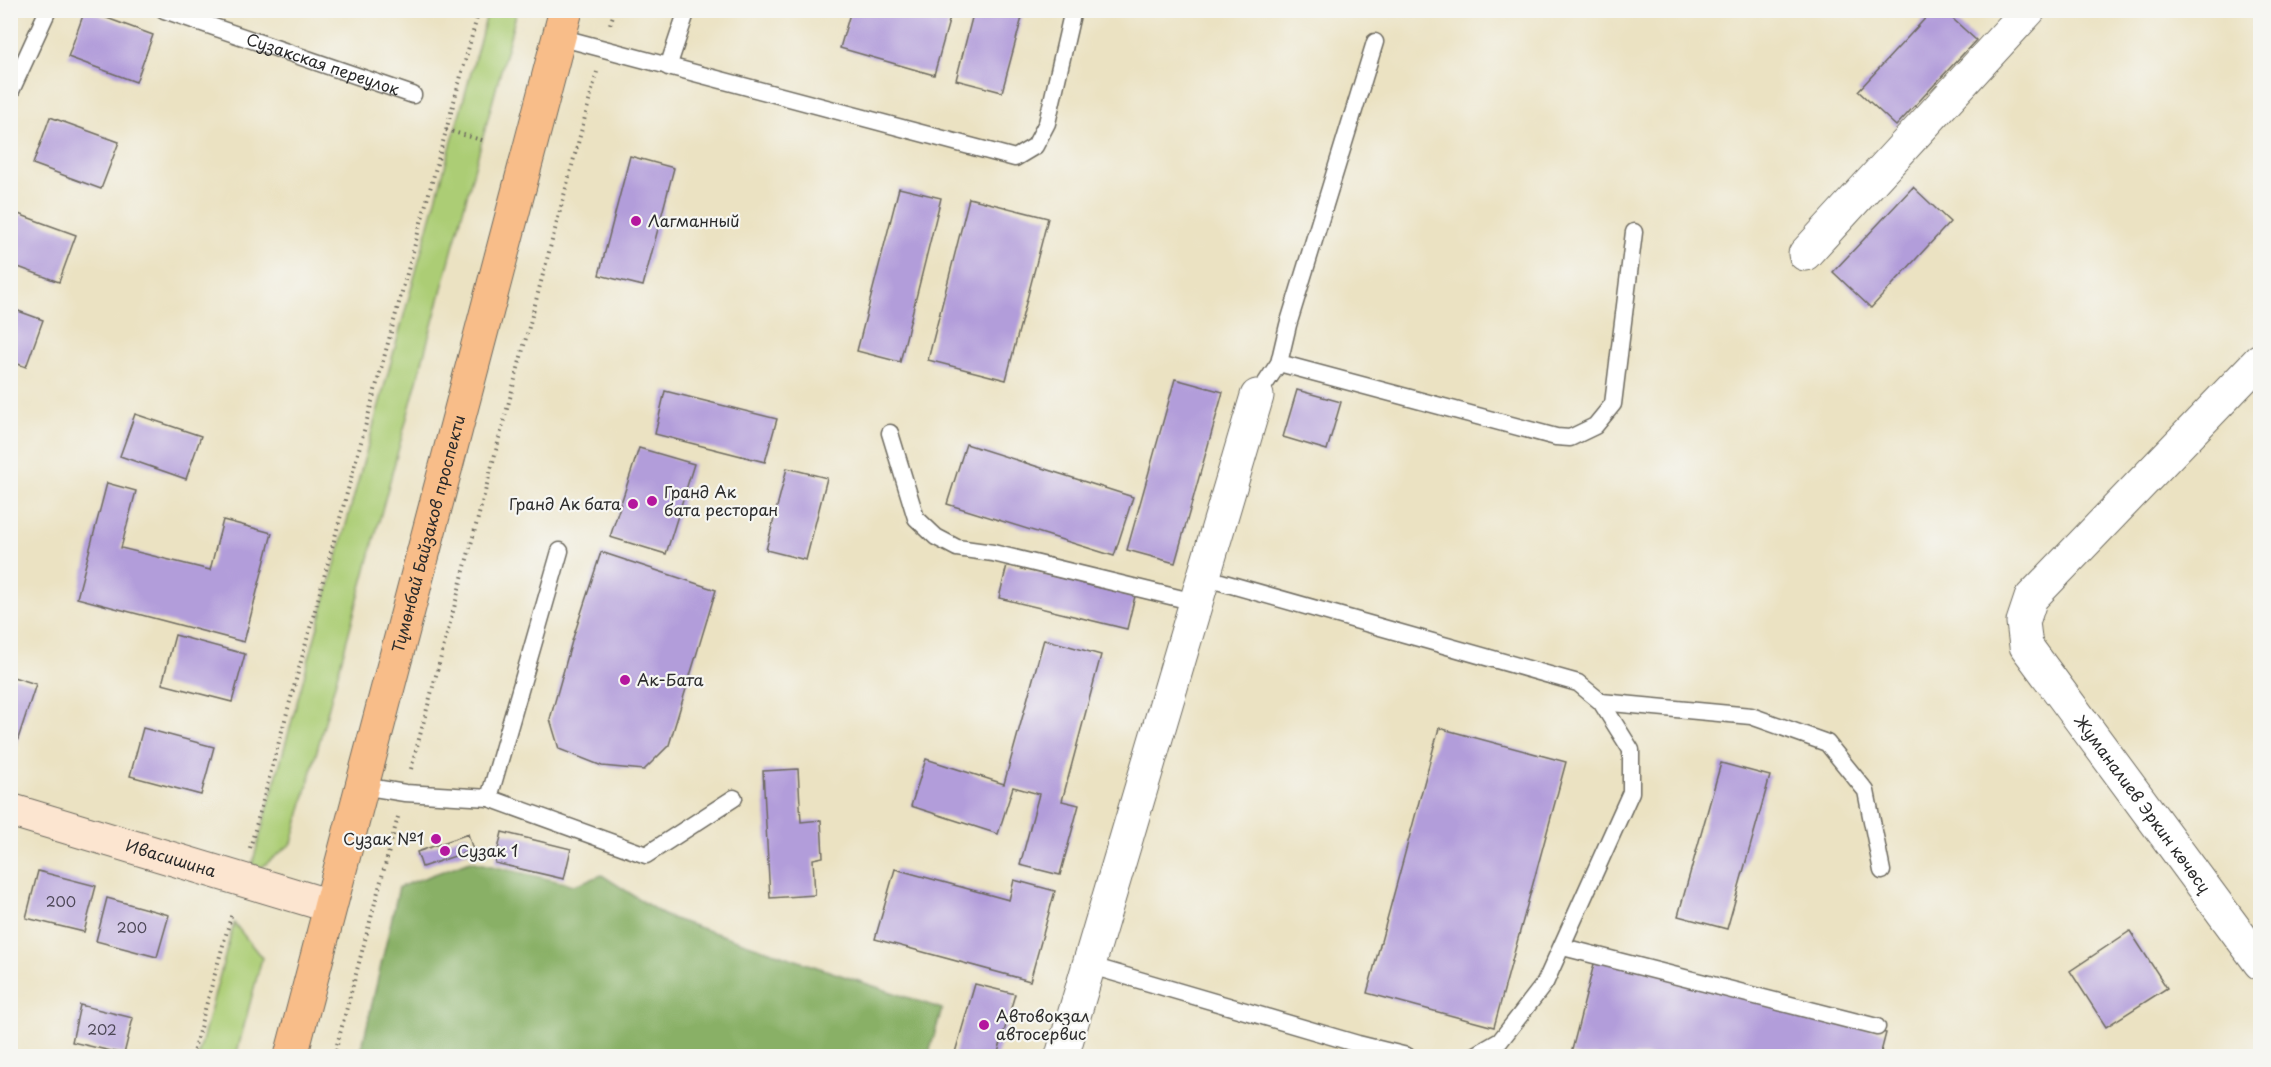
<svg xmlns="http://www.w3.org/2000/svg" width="2271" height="1067" font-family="'Playpen Sans',sans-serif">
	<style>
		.green { fill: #accd75; stroke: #6c7c50; stroke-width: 1.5 }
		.forest { fill: #89b066; stroke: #5a6e48; stroke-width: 1.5 }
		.building { fill: #b29dda }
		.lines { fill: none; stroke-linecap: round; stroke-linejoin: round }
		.lane-casing { stroke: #6e6b60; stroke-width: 19 }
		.street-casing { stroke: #6e6b60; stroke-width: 35 }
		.secondary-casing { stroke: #6e6b60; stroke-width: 35 }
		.highway-casing { stroke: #6e6b60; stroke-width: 35 }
		.path { stroke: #6e6b60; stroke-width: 4; stroke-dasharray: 1.5 4.5; stroke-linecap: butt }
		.lane { stroke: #fff; stroke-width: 16 }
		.street { stroke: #fff; stroke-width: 33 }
		.secondary { stroke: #fce5d0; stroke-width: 33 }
		.highway { stroke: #f8bd89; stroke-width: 33 }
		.poi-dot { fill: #b5179e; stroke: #f6f6f2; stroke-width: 2 }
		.labels { text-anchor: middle; stroke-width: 4.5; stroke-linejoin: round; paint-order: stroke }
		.number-label { font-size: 14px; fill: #4d4857 }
		.street-label { font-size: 16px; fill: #2b2b2b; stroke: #f6f6f2 }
		.poi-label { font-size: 16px; fill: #2b2b2b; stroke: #f6f6f2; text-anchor: start }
	</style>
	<rect width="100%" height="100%" fill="#f6f6f2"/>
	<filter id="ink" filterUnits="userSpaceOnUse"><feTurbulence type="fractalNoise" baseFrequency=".0167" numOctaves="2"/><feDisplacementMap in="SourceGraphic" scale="12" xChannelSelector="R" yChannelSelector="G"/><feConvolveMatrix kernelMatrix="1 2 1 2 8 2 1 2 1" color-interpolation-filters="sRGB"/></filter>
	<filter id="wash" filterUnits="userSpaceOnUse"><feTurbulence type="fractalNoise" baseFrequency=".008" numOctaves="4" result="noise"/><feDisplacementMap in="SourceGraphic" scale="24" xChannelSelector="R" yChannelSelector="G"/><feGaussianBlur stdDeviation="1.35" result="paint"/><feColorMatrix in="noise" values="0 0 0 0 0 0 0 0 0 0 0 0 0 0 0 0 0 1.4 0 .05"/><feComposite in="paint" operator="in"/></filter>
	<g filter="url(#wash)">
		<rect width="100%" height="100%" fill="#ebe2c2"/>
		<!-- green -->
		<path class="green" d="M488,11H517L292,843L262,867L252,865Z
			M234,923L262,958L236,1056H198Z"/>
		<!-- forest -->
		<path class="forest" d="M470,861L574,885L602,875L665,916L942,1009L928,1056H360L399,887Z"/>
		<g id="blocks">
			<!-- building -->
			<path class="building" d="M85,10L153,35L136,82L68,57Z
				M851,10H952L934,75L840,48Z
				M974,10H1024L1002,92L956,80Z
				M1933,10H1943L1976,40L1896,126L1858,91Z
				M50,117L119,142L101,189L33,164Z
				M630,156L674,168L643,286L599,275Z
				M1913,187L1950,222L1871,308L1833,272Z
				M899,188L941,198L900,362L857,351Z
				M969,198L1048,218L1006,380L928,360Z
				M10,211L76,235L59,282L10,264Z
				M10,308L43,320L26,367L10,361Z
				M1175,379L1223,392L1175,563L1127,550Z
				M1297,390L1341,402L1327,450L1283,437Z
				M665,391L777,419L765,462L655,434Z
				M135,414L201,436L186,479L120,456Z
				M966,444L1133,497L1114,556L947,504Z
				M639,448L694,464L666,554L610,537Z
				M787,468L827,478L806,560L766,550Z
				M107,483L136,491L121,548L210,570L223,520L272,533L244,642L77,598Z
				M601,552L716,590L669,745L644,770L602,766L559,749L550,719L572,641Z
				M1007,565L1135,596L1127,629L999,598Z
				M175,635L245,654L232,702L162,684Z
				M1044,639L1101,655L1062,801L1079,805L1060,875L1020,865L1039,794L1013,787L998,834L911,806L926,759L1004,784Z
				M10,676L36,684L13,754L10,753Z
				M143,728L214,747L201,795L130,776Z
				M1439,728L1566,762L1494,1027L1367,993Z
				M1721,763L1770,776L1727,929L1678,916Z
				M798,769L801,822L821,820L823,857L813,859L815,895L770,898L763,771Z
				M502,832L571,849L564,879L495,863Z
				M468,834L473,850L422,867L417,852Z
				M895,869L1009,900L1014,880L1055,891L1030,981L875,939Z
				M38,871L96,886L84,932L26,918Z
				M107,898L169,915L157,957L96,941Z
				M2130,931L2167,988L2106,1027L2070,971Z
				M1596,956L1886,1033L1880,1056H1580L1571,1054Z
				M975,984L1015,994L997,1056H954Z
				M80,1005L133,1018L124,1054L72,1042Z"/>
		</g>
	</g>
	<g filter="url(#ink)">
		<use href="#blocks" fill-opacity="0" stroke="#6e6b60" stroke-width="1.5"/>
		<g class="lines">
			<defs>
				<g id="lane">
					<path id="s1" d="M164,10L413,95"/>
					<path d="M559,37L1015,158L1035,146L1047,123L1073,10"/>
					<path d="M668,67L687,10"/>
					<path d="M10,93L48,10"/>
					<path d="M1279,363L1556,437L1570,438L1595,426L1613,404L1634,232"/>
					<path d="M1257,396L1279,363L1288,325L1375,42"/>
					<path d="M890,433L916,518L936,537L957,548L993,553L1195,602"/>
					<path d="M1203,577L1578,683L1601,702L1631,750V792L1545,983L1500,1041L1474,1056"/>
					<path d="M1601,702L1751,716L1827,743L1866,791L1882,871"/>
					<path d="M362,786L405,793L489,798L560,551"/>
					<path d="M489,798L646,855L734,798"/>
					<path d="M1563,947L1877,1027"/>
					<path d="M1088,965L1358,1044L1407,1056"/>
				</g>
				<g id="street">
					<path d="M1805,254L2029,10"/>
					<path id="s2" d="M2260,360L2031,598L2023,622L2026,646L2260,963"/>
					<path d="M1062,1056L1257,396"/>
				</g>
				<g id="secondary">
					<path id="s3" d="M10,810L330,906"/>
				</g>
				<g id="highway">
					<path id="s4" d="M291,1056L566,10"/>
				</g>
			</defs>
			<!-- lane casing -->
			<use href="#lane" class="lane-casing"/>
			<!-- street casing -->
			<use href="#street" class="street-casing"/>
			<!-- secondary casing -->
			<use href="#secondary" class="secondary-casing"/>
			<!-- highway casing -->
			<use href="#highway" class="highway-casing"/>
			<!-- path -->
			<path class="path" d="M610,24L615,10
				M446,130L485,141
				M411,769L597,72
				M250,848L479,10
				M192,1056L232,913
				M334,1056L398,817"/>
			<!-- lane -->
			<use href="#lane" class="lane"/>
			<!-- street -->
			<use href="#street" class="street"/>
			<!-- secondary -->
			<use href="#secondary" class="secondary"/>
			<!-- highway -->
			<use href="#highway" class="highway"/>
		</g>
	</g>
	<!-- markers -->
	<g class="poi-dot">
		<circle cx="636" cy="221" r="6"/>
		<circle cx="652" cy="501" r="6"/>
		<circle cx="633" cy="504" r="6"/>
		<circle cx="625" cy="680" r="6"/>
		<circle cx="436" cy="839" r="6"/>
		<circle cx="445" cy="851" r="6"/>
		<circle cx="984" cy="1025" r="6"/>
	</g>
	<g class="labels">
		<!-- number labels -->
		<g class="number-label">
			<text x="61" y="907">200</text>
			<text x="132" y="933">200</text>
			<text x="102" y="1035">202</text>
		</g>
		<!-- street labels -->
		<g class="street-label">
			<text dy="6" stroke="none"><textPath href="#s1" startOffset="168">Сузакская переулок</textPath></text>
			<text dy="6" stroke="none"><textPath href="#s4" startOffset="540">Түмөнбай Байзаков проспекти</textPath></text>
			<text dy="6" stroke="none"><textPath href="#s2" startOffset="576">Жуманалиев Эркин көчөсү</textPath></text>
			<text dy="6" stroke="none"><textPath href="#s3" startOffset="168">Ивасишина</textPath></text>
		</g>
		<!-- poi labels -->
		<g class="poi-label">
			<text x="648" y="227">Лагманный</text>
			<text x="664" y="498">Гранд Ак<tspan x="664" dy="18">бата ресторан</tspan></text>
			<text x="621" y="510" text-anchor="end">Гранд Ак бата</text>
			<text x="637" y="686">Ак-Бата</text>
			<text x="424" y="845" text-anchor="end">Сузак №1</text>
			<text x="457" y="857">Сузак 1</text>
			<text x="996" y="1022">Автовокзал<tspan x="996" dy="18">автосервис</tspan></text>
		</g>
	</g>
	<!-- margin -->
	<rect width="2271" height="1067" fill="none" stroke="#f6f6f2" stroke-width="36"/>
</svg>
